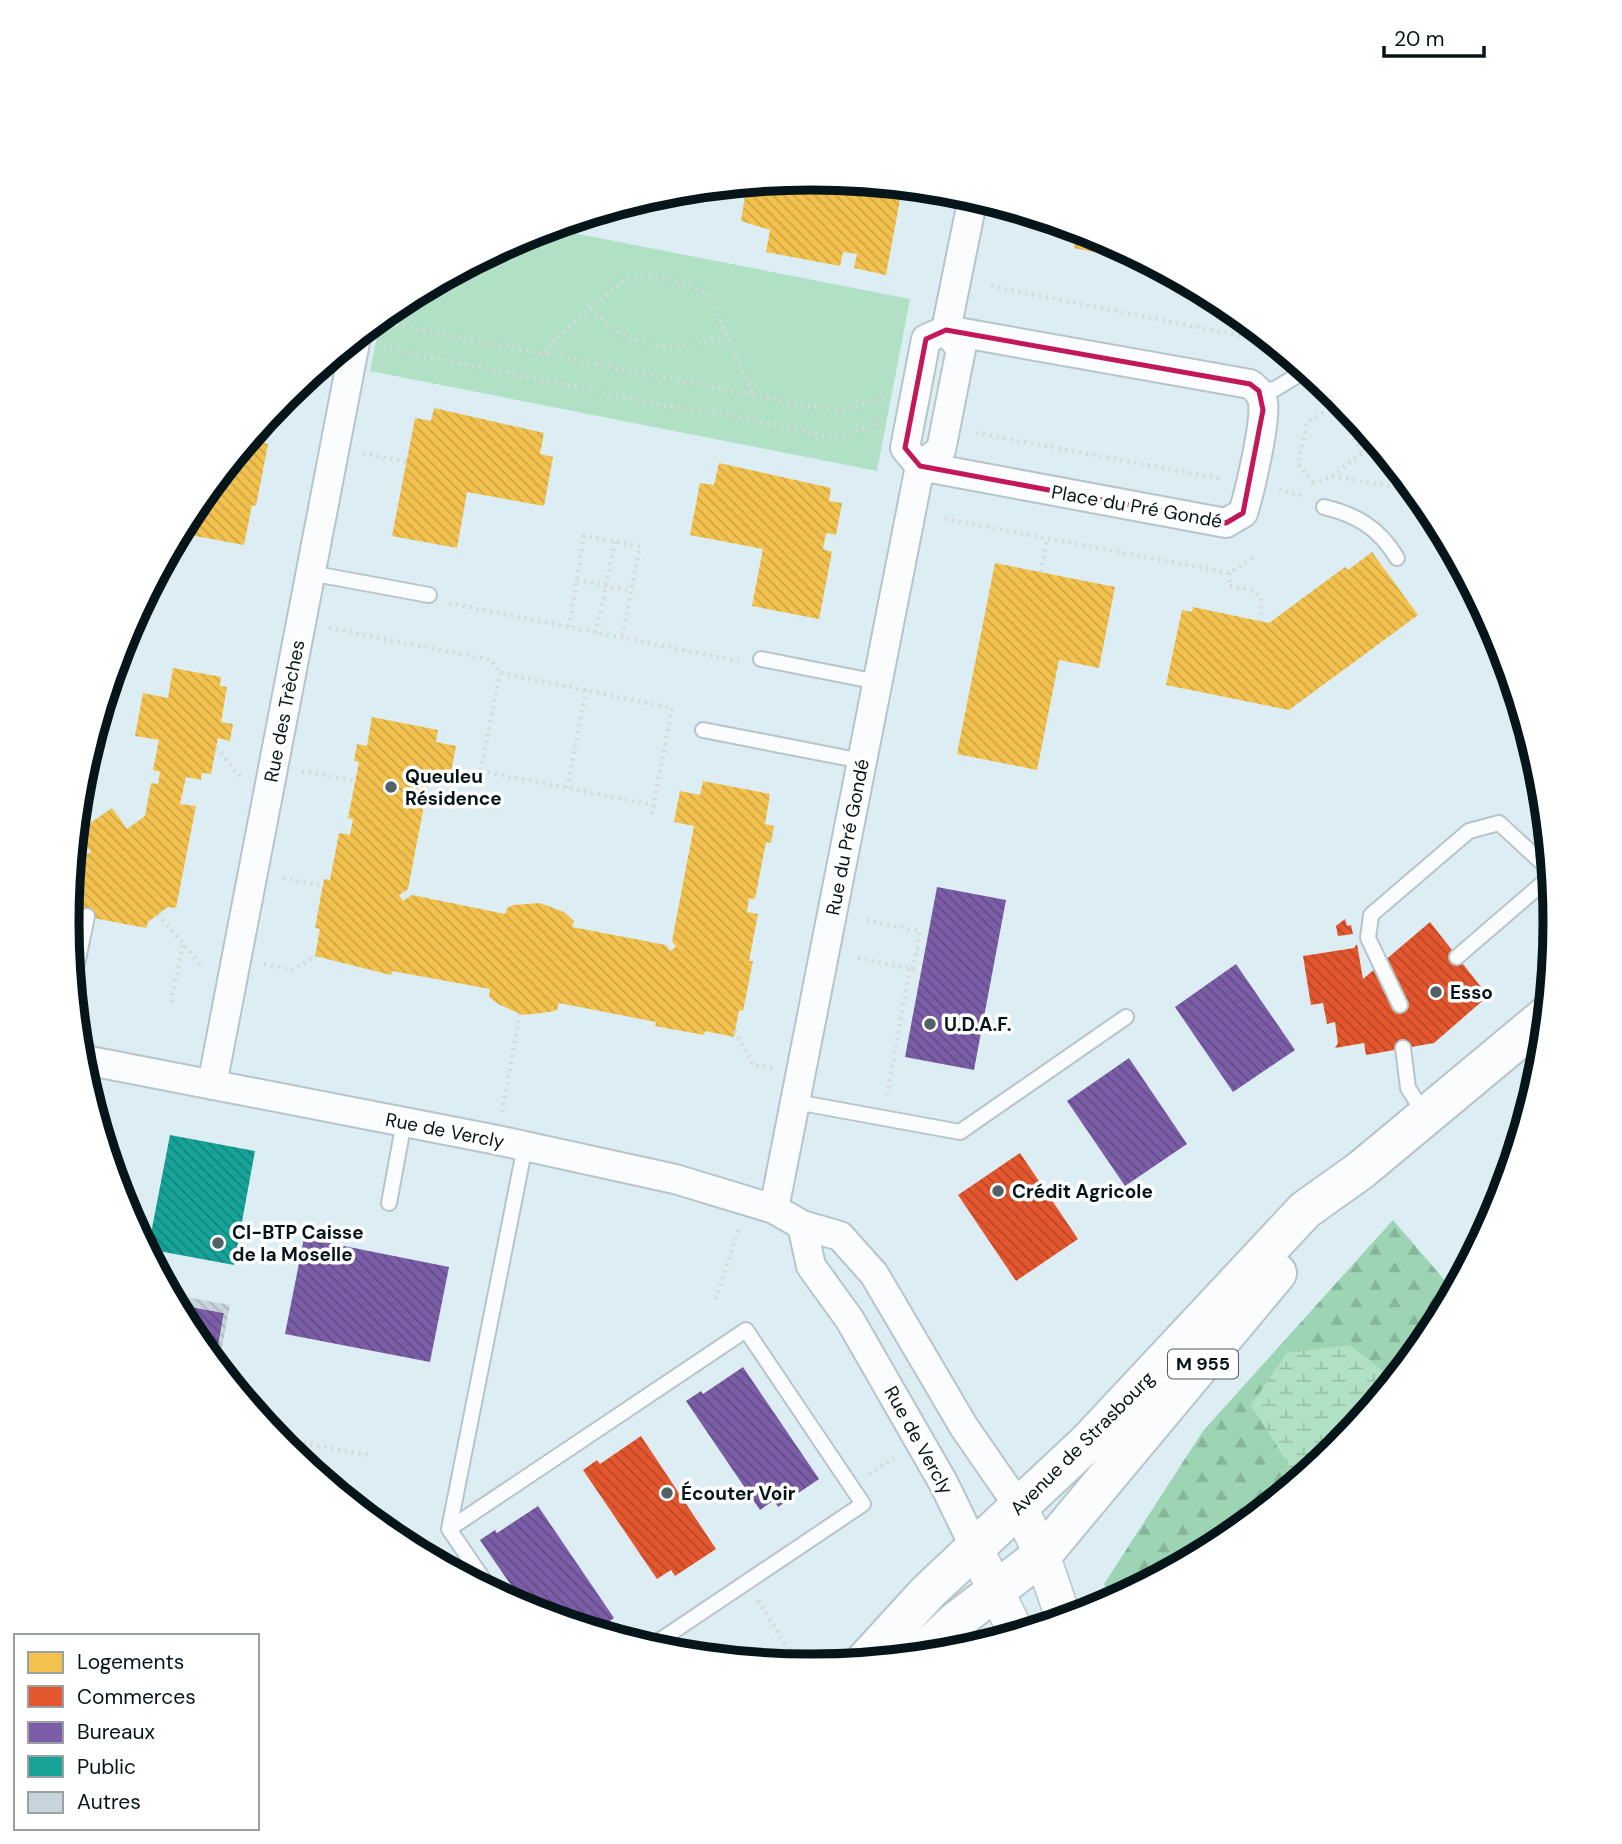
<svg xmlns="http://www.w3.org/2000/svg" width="1622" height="1844" font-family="'DM Sans',sans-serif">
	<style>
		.green { fill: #b1e1c4 }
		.forest { fill: url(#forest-firs) }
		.wetland { fill: url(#wetland-marsh) }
		.homes { fill: url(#homes-back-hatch) }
		.shops { fill: url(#shops-back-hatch) }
		.offices { fill: url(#offices-back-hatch) }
		.public { fill: url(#public-back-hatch) }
		.building { fill: url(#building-back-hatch) }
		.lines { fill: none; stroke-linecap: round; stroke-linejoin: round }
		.service-casing { stroke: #b6c5ca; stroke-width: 18 }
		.minor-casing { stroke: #b6c5ca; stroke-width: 32 }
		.tertiary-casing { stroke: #b6c5ca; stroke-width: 38 }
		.primary-casing { stroke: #b6c5ca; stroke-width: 42 }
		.path { stroke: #d4d9da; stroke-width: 4.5; stroke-dasharray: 2 5; stroke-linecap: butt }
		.service { stroke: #fafcfd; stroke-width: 14 }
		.minor { stroke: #fafcfd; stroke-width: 28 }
		.tertiary { stroke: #fafcfd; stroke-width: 35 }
		.primary { stroke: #fafcfd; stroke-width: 38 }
		.marked { fill: none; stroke: #c2185b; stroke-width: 5; stroke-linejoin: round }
		.poi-dot { fill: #516166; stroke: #fff; stroke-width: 2.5 }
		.labels { text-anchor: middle; stroke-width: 7; stroke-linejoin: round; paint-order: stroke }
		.shield { fill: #fff; stroke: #515b5e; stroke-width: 2 }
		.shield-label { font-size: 18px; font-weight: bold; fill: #061519 }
		.street-label { font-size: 19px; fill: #061519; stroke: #fff }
		.poi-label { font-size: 19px; font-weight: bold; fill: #061519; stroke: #fff; text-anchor: start }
		.rim { fill: none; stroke: #061519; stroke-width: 9 }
	</style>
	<defs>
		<pattern id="forest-firs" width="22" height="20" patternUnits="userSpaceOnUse" patternTransform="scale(1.75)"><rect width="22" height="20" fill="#9dd5b4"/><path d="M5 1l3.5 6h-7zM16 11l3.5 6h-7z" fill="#86b69a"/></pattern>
		<pattern id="wetland-marsh" width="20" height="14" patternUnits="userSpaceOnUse" patternTransform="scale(1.75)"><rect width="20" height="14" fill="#b1e1c4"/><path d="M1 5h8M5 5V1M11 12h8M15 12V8" fill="none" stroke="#97c0a8"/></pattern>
		<pattern id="homes-back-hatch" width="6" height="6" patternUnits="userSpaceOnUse" patternTransform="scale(1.75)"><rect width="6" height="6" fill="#f2c14e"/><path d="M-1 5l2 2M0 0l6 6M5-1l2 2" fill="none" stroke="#cea544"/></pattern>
		<pattern id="shops-back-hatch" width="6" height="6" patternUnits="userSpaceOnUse" patternTransform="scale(1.75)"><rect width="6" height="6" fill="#e4572e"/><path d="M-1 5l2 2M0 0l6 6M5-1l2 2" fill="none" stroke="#b74726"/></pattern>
		<pattern id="offices-back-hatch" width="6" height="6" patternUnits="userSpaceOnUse" patternTransform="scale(1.75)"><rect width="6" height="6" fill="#7b5ea7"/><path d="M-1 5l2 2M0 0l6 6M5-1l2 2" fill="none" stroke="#634c87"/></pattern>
		<pattern id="public-back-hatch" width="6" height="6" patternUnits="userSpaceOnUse" patternTransform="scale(1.75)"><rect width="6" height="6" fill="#17a398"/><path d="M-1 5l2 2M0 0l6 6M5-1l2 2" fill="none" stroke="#13847b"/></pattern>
		<pattern id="building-back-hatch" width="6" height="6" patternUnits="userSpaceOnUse" patternTransform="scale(1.75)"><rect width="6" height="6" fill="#c7d4dc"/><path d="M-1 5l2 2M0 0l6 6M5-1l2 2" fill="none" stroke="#a9b5bc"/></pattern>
	</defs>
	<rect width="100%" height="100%" fill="#dceef4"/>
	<!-- green -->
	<path class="green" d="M548,228L910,299L877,471L370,371L381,317L398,303L526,234Z"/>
	<!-- forest -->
	<path class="forest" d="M1393,1220L1454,1291L1430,1336L1337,1449L1224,1541L1111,1602L1104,1584L1203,1431Z"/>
	<!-- wetland -->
	<path class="wetland" d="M1350,1345L1394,1380L1337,1449L1298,1480L1251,1405L1287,1353Z"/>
	<!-- homes -->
	<path class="homes" d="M811,178L901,194L886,275L854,268L857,254L843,252L840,266L766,252L770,230L741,221L746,190L771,194L774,181Z
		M1078,231L1096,234L1133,254L1132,260L1074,248Z
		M434,408L544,433L540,454L553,457L544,506L467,492L457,548L392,536L415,418L431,421Z
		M270,414L264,443L268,444L256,506L252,505L244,545L179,533L192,508Z
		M719,463L831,488L829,501L842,503L836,535L826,533L823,549L832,552L819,619L752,606L763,549L690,535L700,483L714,485Z
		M1372,552L1418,615L1289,710L1166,685L1182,610L1192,612L1193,607L1269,623L1345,567L1348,570Z
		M995,563L1115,587L1099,668L1059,660L1037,770L957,754Z
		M173,668L221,677L220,686L227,687L221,722L233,724L230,741L218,738L211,774L202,773L201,780L186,777L180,804L196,806L176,908L168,907L148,922L146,928L67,913L72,864L91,852L77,832L112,808L127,829L145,816L151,783L158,784L160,772L153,770L159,740L135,736L143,693L168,698Z
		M372,717L438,730L436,742L456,746L450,778L430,774L408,889L399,895L403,901L412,895L505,914L507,908L513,905L540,903L564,912L574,921L572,927L666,945L670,951L676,947L672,941L694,826L674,822L680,791L700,795L703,781L770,794L765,824L774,826L771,843L766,842L755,899L749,898L747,912L758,914L749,961H753L743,1011L739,1010L734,1037L705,1031L704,1035L655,1026L656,1022L559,1003L557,1010L550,1012L523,1015L498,1004L489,997L490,989L392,971L391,975L315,956L320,929L315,928L324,879L330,880L339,833L350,835L353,819L348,818L359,762L354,761L357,744L367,746Z"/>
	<!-- shops -->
	<path class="shops" d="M1345,919L1347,926L1351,925L1353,934L1338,936L1336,926Z
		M1430,922L1488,996L1434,1043L1366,1055L1364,1043L1335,1048L1338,1043L1335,1022L1327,1024L1323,1003L1311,1005L1303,956L1354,948L1357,944L1363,979Z
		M1020,1153L1078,1239L1016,1281L958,1195Z
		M641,1436L716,1549L675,1576L671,1570L657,1579L583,1470L597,1460L600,1464Z"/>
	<!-- offices -->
	<path class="offices" d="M937,887L1006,900L974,1070L905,1057Z
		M1236,964L1295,1050L1233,1092L1175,1007Z
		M1129,1058L1187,1144L1125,1186L1067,1101Z
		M304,1238L449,1267L430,1362L285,1334Z
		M175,1304L224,1313L215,1363L192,1335Z
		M743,1367L819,1479L778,1507L774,1500L760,1510L686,1401L701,1391L703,1394Z
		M538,1506L614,1618L595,1631L528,1610L480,1540L495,1530L497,1533Z"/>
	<!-- public -->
	<path class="public" d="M170,1135L255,1151L234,1265L148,1249Z"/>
	<!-- building -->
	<path class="building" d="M169,1294L230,1305L218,1368L215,1363L224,1313L175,1304Z"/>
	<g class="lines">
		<defs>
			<path id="service" d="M1259,391L1275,389L1306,370
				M1324,507C1357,515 1379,528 1397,558
				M310,573L429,595
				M761,659L878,682
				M703,730L862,761
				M1457,957L1551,876
				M73,984L87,916
				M1400,1005L1368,938L1371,915L1469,831L1499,823L1551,871
				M1403,1048L1408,1088L1425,1115
				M796,1102L960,1132L1126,1017
				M389,1203L404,1122
				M449,1529L746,1330L863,1504L650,1647
				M492,1592L449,1529L525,1146"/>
			<path id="minor" d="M946,330L973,197
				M920,466L1226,523L1243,513C1250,491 1266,422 1263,402C1261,393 1256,389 1250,384L946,330
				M920,466L905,448L926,339L946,330
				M80,1059L497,1140L675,1179L774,1209L802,1225L840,1236L874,1274L964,1427L1020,1508
				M212,1085L356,337
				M774,1209L920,466L941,450L961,349L946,330
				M802,1225L811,1266L850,1320L944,1484L975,1548"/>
			<path id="tertiary" d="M1020,1508L1042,1555L1064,1620
				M975,1548L1017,1634"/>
			<path id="primary" d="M919,1656L955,1622L1042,1555L1277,1273
				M865,1661L928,1592L1089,1441L1305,1210L1361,1170L1546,1016"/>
		</defs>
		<!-- service casing -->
		<use href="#service" class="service-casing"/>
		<!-- minor casing -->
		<use href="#minor" class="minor-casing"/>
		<!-- tertiary casing -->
		<use href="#tertiary" class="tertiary-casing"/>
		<!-- primary casing -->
		<use href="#primary" class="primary-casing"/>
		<!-- path -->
		<path class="path" d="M862,188L863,183
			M991,286L1272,342
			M591,308C634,353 672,355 728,334
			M382,322L840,412L884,398
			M1275,344L1283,358
			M383,347L672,407L723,413L834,438L878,424
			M545,353L552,342L622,281C653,269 681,281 709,295L753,394
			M1339,398L1338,403L1333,407L1363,451
			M976,433L1222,479
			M363,453L407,462
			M1332,476L1376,442
			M1313,483L1298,464L1307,422L1333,407
			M1313,484L1331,476L1416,491
			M1279,490L1304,496
			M945,519L1230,573L1255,556
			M1041,572L1047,539
			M1230,573L1229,586L1252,590L1261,598V621
			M577,580L631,591
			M449,603L739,661
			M569,627L584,536L640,546L622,637
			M329,628L491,660L500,673L672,708L651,818
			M596,633L615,541
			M216,748L241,777
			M302,771L356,781
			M481,771L653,805
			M478,784L500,673
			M567,788L586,690
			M283,878L323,886
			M158,914L203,967
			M917,949L925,950
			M858,958L913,969L920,931L866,920
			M264,964L293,970L315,956
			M171,1002L183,944
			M735,1031L753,1065L772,1068
			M887,1095L910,968
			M502,1112L520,1014
			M716,1299L738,1230
			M276,1438L373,1456
			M869,1474L894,1458
			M758,1601L798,1665"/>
		<!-- service -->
		<use href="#service" class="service"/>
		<!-- minor -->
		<use href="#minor" class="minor"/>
		<!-- tertiary -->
		<use href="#tertiary" class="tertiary"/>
		<!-- primary -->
		<use href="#primary" class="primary"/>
	</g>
	<!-- marked area -->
	<path class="marked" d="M946,330L1250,384L1259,391L1263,410L1243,513L1226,523L920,466L905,448L926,339Z"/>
	<!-- markers -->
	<g class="poi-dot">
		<circle cx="391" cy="787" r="7"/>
		<circle cx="1436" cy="992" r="7"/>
		<circle cx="930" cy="1024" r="7"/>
		<circle cx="998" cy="1191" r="7"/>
		<circle cx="218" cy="1243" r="7"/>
		<circle cx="667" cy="1493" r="7"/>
	</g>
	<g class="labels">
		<!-- shield labels -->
		<rect class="shield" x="1168" y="1349.5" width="70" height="29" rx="5"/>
		<g class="shield-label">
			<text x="1203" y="1370">M 955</text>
		</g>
		<!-- street labels -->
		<g class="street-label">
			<text transform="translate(1137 506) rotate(10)" y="7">Place du Pré Gondé</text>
			<text transform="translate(284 711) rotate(-79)" y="7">Rue des Trèches</text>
			<text transform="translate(847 837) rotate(-79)" y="7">Rue du Pré Gondé</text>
			<text transform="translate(445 1130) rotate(11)" y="7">Rue de Vercly</text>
			<text transform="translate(919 1440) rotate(61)" y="7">Rue de Vercly</text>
			<text transform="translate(1082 1443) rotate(-45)" y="7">Avenue de Strasbourg</text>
		</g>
		<!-- poi labels -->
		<g class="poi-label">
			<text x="405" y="783">Queuleu<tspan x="405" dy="22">Résidence</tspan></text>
			<text x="1450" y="999">Esso</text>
			<text x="944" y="1031">U.D.A.F.</text>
			<text x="1012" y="1198">Crédit Agricole</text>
			<text x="232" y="1239">CI-BTP Caisse<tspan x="232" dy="22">de la Moselle</tspan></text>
			<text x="681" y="1500">Écouter Voir</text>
		</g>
	</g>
	<!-- crop -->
	<path d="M0 0H1622V1844H0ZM79 922a732 732 0 1 1 1464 0a732 732 0 1 1-1464 0Z" fill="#fff" fill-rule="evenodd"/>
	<path class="rim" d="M79 922a732 732 0 1 1 1464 0a732 732 0 1 1-1464 0Z"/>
	<!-- legend -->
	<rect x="14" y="1634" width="245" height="196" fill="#ffffff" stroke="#9ba1a3" stroke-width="2"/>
	<rect x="28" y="1652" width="35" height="21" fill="#f2c14e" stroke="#9ba1a3" stroke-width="2"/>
	<text x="77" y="1669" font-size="21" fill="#061519">Logements</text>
	<rect x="28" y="1686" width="35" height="21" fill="#e4572e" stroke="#9ba1a3" stroke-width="2"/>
	<text x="77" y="1704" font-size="21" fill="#061519">Commerces</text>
	<rect x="28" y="1722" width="35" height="21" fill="#7b5ea7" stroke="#9ba1a3" stroke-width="2"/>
	<text x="77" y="1739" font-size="21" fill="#061519">Bureaux</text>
	<rect x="28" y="1756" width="35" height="21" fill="#17a398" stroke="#9ba1a3" stroke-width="2"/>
	<text x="77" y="1774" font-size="21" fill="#061519">Public</text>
	<rect x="28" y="1792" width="35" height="21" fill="#c7d4dc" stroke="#9ba1a3" stroke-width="2"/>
	<text x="77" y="1809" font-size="21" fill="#061519">Autres</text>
	<!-- scale -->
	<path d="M1384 46v10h100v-10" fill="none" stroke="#061519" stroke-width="3.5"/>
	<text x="1394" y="46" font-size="21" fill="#061519" stroke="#ffffff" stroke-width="5" paint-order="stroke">20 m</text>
</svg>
